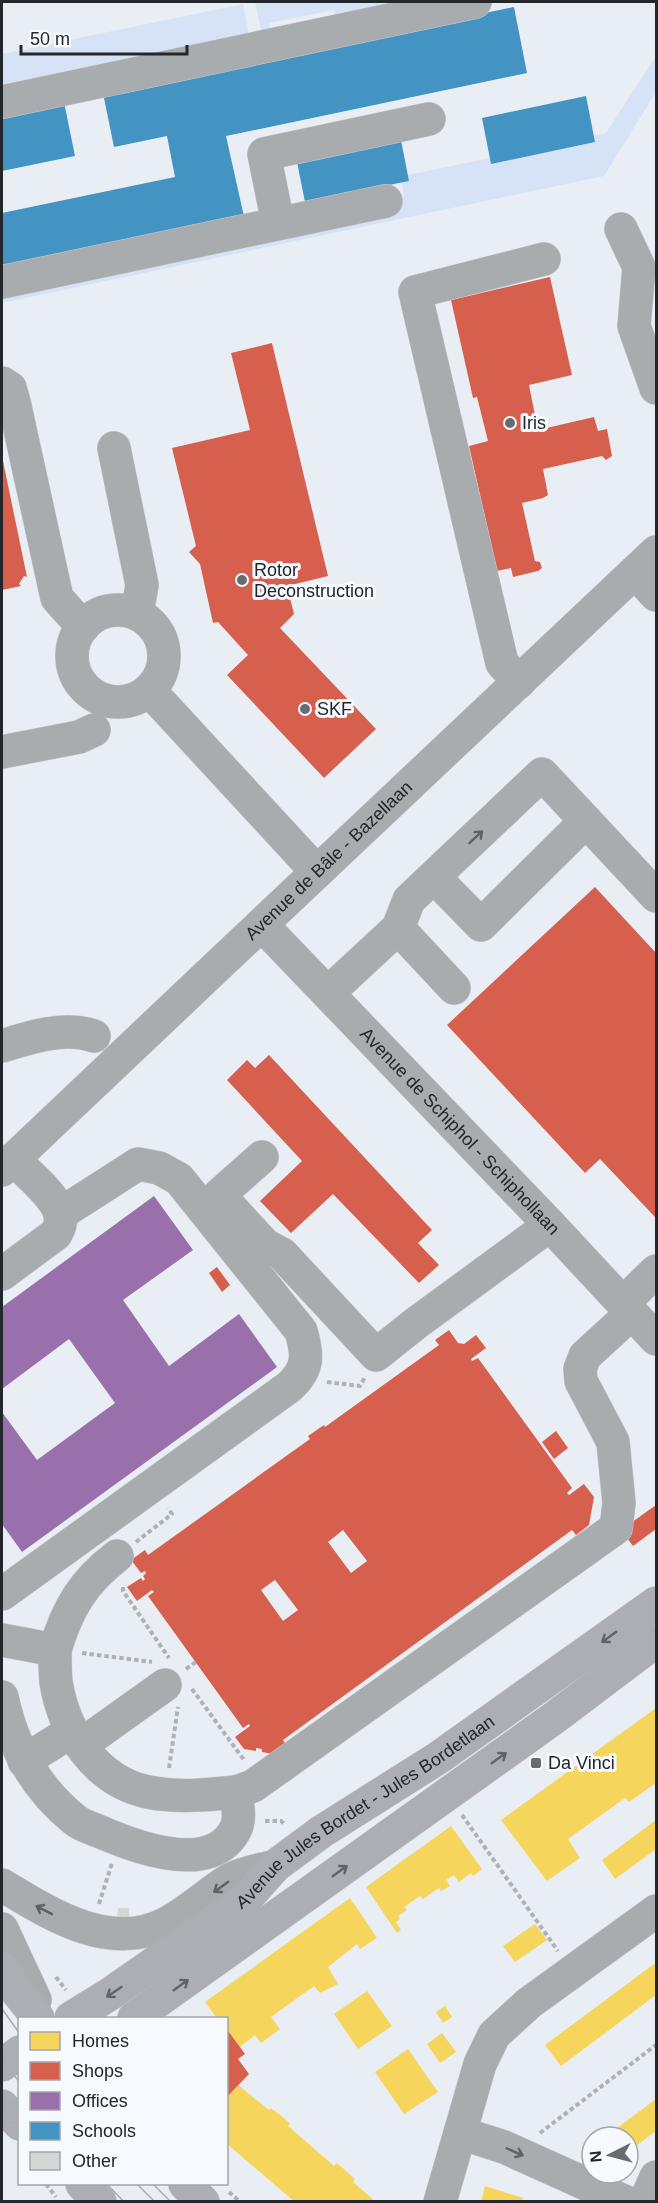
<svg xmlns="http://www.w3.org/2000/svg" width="658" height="2203" font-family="Arial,sans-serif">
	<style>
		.green { fill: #d6e3f7 }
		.homes { fill: #f6d55c }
		.shops { fill: #d6604d; fill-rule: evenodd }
		.offices { fill: #9970ab }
		.schools { fill: #4393c3 }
		.building { fill: #d2d9d2 }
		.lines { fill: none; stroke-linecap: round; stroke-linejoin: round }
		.minor-casing { stroke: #c6cacf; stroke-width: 34 }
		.major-casing { stroke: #c6cacf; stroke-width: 34 }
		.path { stroke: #afb2b5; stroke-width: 4; stroke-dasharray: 4.5 3; stroke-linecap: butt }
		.minor { stroke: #a9acae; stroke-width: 33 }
		.major { stroke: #adaeb3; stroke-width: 33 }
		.tram { stroke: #aaacb0; stroke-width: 1.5 }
		.oneway { stroke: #5f6265 }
		.oneway2 { stroke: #616368 }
		.poi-dot { fill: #686c71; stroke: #f6f9fe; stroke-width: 2 }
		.labels { text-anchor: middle; stroke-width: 6; stroke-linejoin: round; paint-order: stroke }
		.poi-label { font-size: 18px; fill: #23262a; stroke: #f6f9fe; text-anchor: start }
		.street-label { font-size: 18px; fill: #23262a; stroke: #f6f9fe }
	</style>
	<rect width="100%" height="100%" fill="#e9edf4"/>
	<!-- green -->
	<path class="green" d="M255,2H444L337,23L334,10L269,23L270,32L262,34Z
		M243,4L249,36L2,87V54Z
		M656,56V92L604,176L2,303V289L360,216L404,198L402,182L409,180L408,175L490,158L491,164L595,142L594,136L606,133Z"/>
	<!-- homes -->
	<path class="homes" d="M656,1708V1783L629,1802L625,1798L568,1839L580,1858L547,1881L501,1820Z
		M656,1820V1849L615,1879L602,1860Z
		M451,1826L482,1869L473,1876L471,1873L459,1882L454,1875L446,1880L450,1886L441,1891L439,1888L423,1899L420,1896L404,1907L407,1910L398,1916L400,1919L396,1922L401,1930L397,1933L366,1887Z
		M350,1898L377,1938L360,1949L357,1944L328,1967L338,1984L320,1993L314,1986L271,2017L280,2029L261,2043L255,2035L240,2047L226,2028V2018L216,2017L205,2002Z
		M535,1924L547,1940L515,1962L503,1946Z
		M654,1964L656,1967V1995L561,2066L545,2045Z
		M367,1991L392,2026L358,2049L334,2014Z
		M445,2006L452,2017L443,2023L436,2012Z
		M442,2033L456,2052L440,2063L427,2044Z
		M408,2049L438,2092L404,2114L375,2072Z
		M238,2085L269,2110L271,2108L290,2123L288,2126L334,2166L337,2163L355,2179L353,2182L376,2202H295L226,2143V2098Z
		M656,2099V2131L628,2152V2137H605Z
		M485,2186L523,2198L522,2202H481Z"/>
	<!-- shops -->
	<path class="shops" d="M550,277L572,375L529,385L538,430L594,417L598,431L607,429L612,456L606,460L602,456L543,469L548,495L543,498L522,503L535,561L540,562L542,568L538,571L513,577L511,568L497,571L469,446L488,441L477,397L473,398L451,300Z
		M272,343L328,576L287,586L294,614L280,628L376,729L324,778L227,675L248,655L218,622L213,623L200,564L189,552L196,546L172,448L250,430L231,353Z
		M3,461L27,577L24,576L19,584L21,586L2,590Z
		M595,887L656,953V1215L655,1217L600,1159L585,1173L447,1025Z
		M269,1055L432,1230L418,1243L439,1265L419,1283L333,1194L291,1233L260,1201L302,1161L227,1080L247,1060L255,1068Z
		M217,1267L230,1285L222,1292L209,1273Z
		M449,1330L458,1343L464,1344L476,1335L486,1348L471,1359L472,1361L478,1358L572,1488L567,1493L569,1495L584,1484L594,1497L589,1525L576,1535L572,1530L283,1740L286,1745L273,1754L262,1752V1749L256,1748V1751L244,1749L235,1737L250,1726L249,1724L243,1728L148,1596L154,1592L152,1590L137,1601L127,1587L141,1578L143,1581L145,1579L143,1576L146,1573L145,1571L141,1573L131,1560L145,1550L148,1555L310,1439L308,1436L324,1425L325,1427L439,1345L435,1340ZM343,1530L367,1561L351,1573L328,1542ZM275,1580L298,1610L283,1621L261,1590Z
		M556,1431L568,1448L554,1459L542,1442Z
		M656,1505V1529L633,1546L621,1530Z
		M226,2028L245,2054L238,2059L249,2074L226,2098Z"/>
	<!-- offices -->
	<path class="offices" d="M154,1196L193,1250L123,1300L169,1366L239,1314L277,1367L22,1552L2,1524V1412L37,1460L115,1403L69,1339L2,1389V1307Z"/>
	<!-- schools -->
	<path class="schools" d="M514,7L527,73L226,136L245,221L2,271V213L175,177L167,136L114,147L103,93Z
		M586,96L595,142L491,164L482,118Z
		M64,102L75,156L2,171V114Z
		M400,135L409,181L305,202L296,157Z"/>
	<!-- building -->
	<path class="building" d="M118,1908H129V1917H117Z"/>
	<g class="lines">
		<defs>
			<g id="minor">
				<path d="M2,102L475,2"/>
				<path d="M278,223L264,154L429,119"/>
				<path d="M621,229L639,267L634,326L656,388"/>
				<path d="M2,282L386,201"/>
				<path d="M2,383L10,388L14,402L57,598L83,627"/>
				<path d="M114,448L142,585L137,614"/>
				<path d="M635,572L656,595"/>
				<circle cx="118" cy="656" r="46"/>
				<path d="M519,682L502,663L415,292L544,259"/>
				<path d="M149,690L317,872"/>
				<path d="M2,752L79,737L94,730"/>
				<path d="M434,877L481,925L586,821"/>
				<path id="s1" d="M262,925L550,1225L656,1339"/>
				<path d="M398,928L409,900L542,774L656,896"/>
				<path d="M328,993L398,928L454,988"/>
				<path d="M2,1046C30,1037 65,1026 94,1036"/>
				<path d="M262,1157L219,1195L265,1245L282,1254L376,1355L415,1324L550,1225"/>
				<path id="s2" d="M2,1170C220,964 437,757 656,552"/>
				<path d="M2,1274L56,1234C59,1228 62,1222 60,1215C57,1197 26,1172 13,1159"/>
				<path d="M623,1303L656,1271"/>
				<path d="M2,1594L289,1387C309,1369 308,1355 301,1331L179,1179L159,1168L138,1164L60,1214"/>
				<path d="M2,1640L55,1650C67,1609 83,1582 117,1556"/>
				<path d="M2,1697C12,1745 35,1788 75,1820C82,1826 94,1829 103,1833C138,1848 214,1876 236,1828C241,1818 237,1803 236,1792C207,1795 177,1798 148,1792C96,1781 64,1732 56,1682C55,1672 55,1660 55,1650"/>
				<path d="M81,1745L165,1685"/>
				<path d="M24,1761L72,1731"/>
				<path d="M236,1792L253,1786L616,1528L619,1503L613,1442L581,1381L580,1369L585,1356L632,1313"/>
				<path d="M2,1885C50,1914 110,1953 167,1923C190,1911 209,1892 231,1879C244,1872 261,1870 275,1866"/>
				<path d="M2,1929L35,2000"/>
				<path d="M460,2133L504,2147L626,2202"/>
				<path d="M440,2202L480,2064L494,2035L529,2003L656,1911"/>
				<path d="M645,2202L656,2177"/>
			</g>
			<g id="major">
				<path d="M2,1968L18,1993L38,2018"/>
				<path id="s3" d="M71,2018L110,1994L245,1900L275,1866L321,1832L438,1758L656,1603"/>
				<path d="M134,2018L554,1718L656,1641"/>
				<path d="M2,2065L20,2052"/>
				<path d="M2,2106L20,2124"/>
				<path d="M82,2184L100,2202"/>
				<path d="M185,2184L203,2202"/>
			</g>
		</defs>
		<!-- minor casing -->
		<use href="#minor" class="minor-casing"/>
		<!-- major casing -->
		<use href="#major" class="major-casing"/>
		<!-- path -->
		<path class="path" d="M327,1382L360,1386L365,1377
			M136,1542L172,1514L168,1508
			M123,1587V1591L169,1658
			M82,1653L152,1662
			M186,1669L196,1662
			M192,1689L244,1760
			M169,1768L178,1707
			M462,1815L558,1951
			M265,1821H281L286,1825
			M99,1904L112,1863
			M56,1977L66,1990
			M540,2133L656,2045
			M46,2184L56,2197
			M229,2192L240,2202"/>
		<!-- minor -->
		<use href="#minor" class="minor"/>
		<!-- major -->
		<use href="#major" class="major"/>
		<!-- tram -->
		<path class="tram" d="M2,2009L20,2034
			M2,2035V2064
			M2,2059L20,2083
			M2,2104L20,2101
			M2,2123L20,2122
			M107,2184L124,2202
			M137,2184L155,2202
			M153,2184L171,2202"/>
	</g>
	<!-- one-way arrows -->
	<defs><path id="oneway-shaft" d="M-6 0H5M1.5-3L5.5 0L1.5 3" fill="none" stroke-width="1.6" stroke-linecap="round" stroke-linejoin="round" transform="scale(1.5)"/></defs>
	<g class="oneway">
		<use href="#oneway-shaft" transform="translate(476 837) rotate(-43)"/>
		<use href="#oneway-shaft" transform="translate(221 1887) rotate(144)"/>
		<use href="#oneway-shaft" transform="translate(44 1910) rotate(-153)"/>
		<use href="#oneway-shaft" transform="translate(515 2152) rotate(24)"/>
	</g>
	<g class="oneway2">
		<use href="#oneway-shaft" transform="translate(609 1637) rotate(144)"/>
		<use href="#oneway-shaft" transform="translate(499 1758) rotate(-36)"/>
		<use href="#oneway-shaft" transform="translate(340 1871) rotate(-36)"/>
		<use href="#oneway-shaft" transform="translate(181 1985) rotate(-36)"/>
		<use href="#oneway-shaft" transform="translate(114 1992) rotate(146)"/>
	</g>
	<!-- markers -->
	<g class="poi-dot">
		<circle cx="510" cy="423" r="6"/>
		<circle cx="242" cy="580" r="6"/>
		<circle cx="305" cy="709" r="6"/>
		<rect x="530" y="1757" width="12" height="12" rx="3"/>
	</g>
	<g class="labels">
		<!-- poi labels -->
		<g class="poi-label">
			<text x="522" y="429">Iris</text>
			<text x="254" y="576">Rotor<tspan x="254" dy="21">Deconstruction</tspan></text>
			<text x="317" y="715">SKF</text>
			<text x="548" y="1769">Da Vinci</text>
		</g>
		<!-- street labels -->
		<g class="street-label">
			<text dy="6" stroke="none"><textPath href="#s2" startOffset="450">Avenue de Bâle - Bazellaan</textPath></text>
			<text dy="6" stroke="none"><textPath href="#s1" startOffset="286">Avenue de Schiphol - Schiphollaan</textPath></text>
			<text dy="6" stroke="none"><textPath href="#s3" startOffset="360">Avenue Jules Bordet - Jules Bordetlaan</textPath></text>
		</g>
	</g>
	<!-- border -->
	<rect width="658" height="2203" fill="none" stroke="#23262a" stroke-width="6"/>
	<!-- legend -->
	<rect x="18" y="2017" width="210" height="168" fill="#f6f9fe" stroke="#a2a5a9" stroke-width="1.5"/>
	<rect x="30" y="2032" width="30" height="18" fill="#f6d55c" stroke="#a2a5a9" stroke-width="1.5"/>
	<text x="72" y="2047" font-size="18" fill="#23262a">Homes</text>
	<rect x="30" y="2062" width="30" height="18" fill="#d6604d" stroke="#a2a5a9" stroke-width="1.5"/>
	<text x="72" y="2077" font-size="18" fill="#23262a">Shops</text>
	<rect x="30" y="2092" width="30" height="18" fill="#9970ab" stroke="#a2a5a9" stroke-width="1.5"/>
	<text x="72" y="2107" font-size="18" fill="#23262a">Offices</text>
	<rect x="30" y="2122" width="30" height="18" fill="#4393c3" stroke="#a2a5a9" stroke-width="1.5"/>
	<text x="72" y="2137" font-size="18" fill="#23262a">Schools</text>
	<rect x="30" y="2152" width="30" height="18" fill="#d2d9d2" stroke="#a2a5a9" stroke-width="1.5"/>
	<text x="72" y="2167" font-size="18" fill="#23262a">Other</text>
	<!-- north arrow -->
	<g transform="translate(610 2155) rotate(264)"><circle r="28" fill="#f6f9fe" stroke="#a2a5a9" stroke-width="1.5"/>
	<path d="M0-4.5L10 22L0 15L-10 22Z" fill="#686c71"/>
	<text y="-9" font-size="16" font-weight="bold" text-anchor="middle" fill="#23262a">N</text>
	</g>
	<!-- scale -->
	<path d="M21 45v9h166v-9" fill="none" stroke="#23262a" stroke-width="3"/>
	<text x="30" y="45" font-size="18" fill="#23262a" stroke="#f6f9fe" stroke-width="4.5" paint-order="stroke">50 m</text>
</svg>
